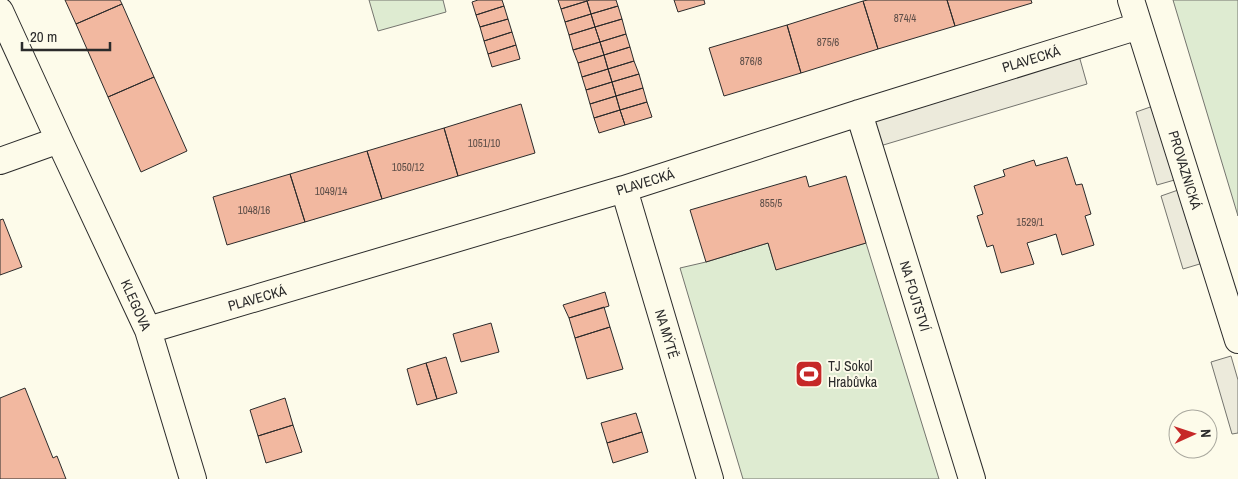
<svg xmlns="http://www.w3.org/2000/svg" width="1238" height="479" font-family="'Archivo Narrow',sans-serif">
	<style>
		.green { fill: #deebd1; stroke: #74746e }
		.parking { fill: #eceadb; stroke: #74746e }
		.building { fill: #f2b8a0; stroke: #2b2b2b }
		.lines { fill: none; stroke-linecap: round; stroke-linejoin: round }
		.minor-casing { stroke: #2b2b2b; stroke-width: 28 }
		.minor { stroke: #fdfbea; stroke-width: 26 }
		.labels { text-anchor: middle; stroke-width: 4; stroke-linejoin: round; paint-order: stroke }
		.number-label { font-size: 11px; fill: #5d4e48 }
		.street-label { font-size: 14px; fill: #2b2b2b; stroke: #fdfbea }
		.poi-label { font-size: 14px; fill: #2b2b2b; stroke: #fdfbea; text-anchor: start }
	</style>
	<rect width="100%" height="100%" fill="#fdfbea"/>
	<!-- green -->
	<path class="green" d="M369,0H443L446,12L378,31Z
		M1173,0H1238V216Z
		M768,243L776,269L866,243L939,479H743L680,268L706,262Z"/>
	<!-- parking -->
	<path class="parking" d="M1076,45L1087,84L870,149L859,113Z
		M1156,105L1178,179L1157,185L1136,112Z
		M1181,189L1203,263L1183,269L1161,196Z
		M1231,356L1238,380V433L1232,434L1211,362Z"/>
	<!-- building -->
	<path class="building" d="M65,0H120L122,4L76,24Z
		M478,0H502L504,6L476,15L472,2Z
		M558,0H587V1L561,9Z
		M590,0H616L618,6L591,14L587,1Z
		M674,0H704L705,4L678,12Z
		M868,0H947L955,26L878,49L863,1Z
		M947,0H1031L1032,3L955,26Z
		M587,1L591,14L565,22L561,9Z
		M863,1L878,49L801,73L787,25Z
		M122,4L154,77L108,97L76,24Z
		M504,6L508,19L480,27L476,15Z
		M618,6L622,19L595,27L591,14Z
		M591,14L595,27L569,35L565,22Z
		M508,19L512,32L484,41L480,27Z
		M622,19L626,34L600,42L595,27Z
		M787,25L801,73L724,96L709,48Z
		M595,27L600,42L573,50L569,35Z
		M512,32L516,45L488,54L484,41Z
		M626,34L630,47L604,55L600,42Z
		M600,42L604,55L578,63L573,50Z
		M516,45L520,59L492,67L488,54Z
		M630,47L634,61L608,69L604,55Z
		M604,55L608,69L582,77L578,63Z
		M634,61L639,74L612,82L608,69Z
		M608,69L612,82L586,90L582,77Z
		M639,74L643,88L616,96L612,82Z
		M154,77L187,151L141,172L108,97Z
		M612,82L616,96L590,104L586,90Z
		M643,88L647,102L620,110L616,96Z
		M616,96L620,110L594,118L590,104Z
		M647,102L652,117L625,125L620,110Z
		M521,104L535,153L458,176L444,128Z
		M620,110L625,125L599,133L594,118Z
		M444,128L458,176L382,199L367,151Z
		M367,151L382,199L305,222L290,174Z
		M1067,157L1076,185L1082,184L1091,214L1085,216L1094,245L1062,255L1056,234L1047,237L1027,243L1034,264L1001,273L993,245L987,247L977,216L983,214L974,186L1005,176L1003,170L1034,160L1036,166Z
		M290,174L305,222L227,245L213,197Z
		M806,176L809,187L846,176L866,243L776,270L768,243L706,262L690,210Z
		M3,219L22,267L0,275V220Z
		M605,292L609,306L569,318L563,305Z
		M604,307L610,327L575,338L569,318Z
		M491,323L499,352L461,362L453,334Z
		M610,327L623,369L587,379L575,338Z
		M446,357L457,393L437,399L426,363Z
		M426,363L437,399L417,405L407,369Z
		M25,388L53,458L57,456L66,479H0V398Z
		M285,398L293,425L258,436L250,410Z
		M636,413L642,432L607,443L601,423Z
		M293,425L302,452L266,463L258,436Z
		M642,432L648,452L613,463L607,443Z"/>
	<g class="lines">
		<defs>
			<path id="minor" d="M1131,0L1238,340
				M0,11L59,140L148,330L193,479
				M859,113L972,479
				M0,161L59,140
				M624,189L710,479
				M148,330L624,189L859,113L1139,26"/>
		</defs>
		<!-- minor casing -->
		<use href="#minor" class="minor-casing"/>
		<!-- minor -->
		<use href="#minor" class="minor"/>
	</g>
	<!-- icons -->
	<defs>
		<symbol id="stadium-square" viewBox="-11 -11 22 22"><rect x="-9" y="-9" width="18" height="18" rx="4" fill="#c62828" stroke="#fdfbea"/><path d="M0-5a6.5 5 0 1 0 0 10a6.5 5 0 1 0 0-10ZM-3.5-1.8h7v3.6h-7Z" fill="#fff"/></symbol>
	</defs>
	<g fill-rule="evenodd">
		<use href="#stadium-square" x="793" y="358" width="32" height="32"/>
	</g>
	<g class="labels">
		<!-- number labels -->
		<g class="number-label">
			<text x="905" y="22">874/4</text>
			<text x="828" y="46">875/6</text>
			<text x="751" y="65">876/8</text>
			<text x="484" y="147">1051/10</text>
			<text x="408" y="171">1050/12</text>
			<text x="331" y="195">1049/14</text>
			<text x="771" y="207">855/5</text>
			<text x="254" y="214">1048/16</text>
			<text x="1030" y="226">1529/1</text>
		</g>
		<!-- street labels -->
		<g class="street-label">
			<text transform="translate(1031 59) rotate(-17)" y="5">PLAVECKÁ</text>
			<text transform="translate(1185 170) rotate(73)" y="5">PROVAZNICKÁ</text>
			<text transform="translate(645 182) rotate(-17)" y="5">PLAVECKÁ</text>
			<text transform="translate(915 296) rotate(73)" y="5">NA FOJTSTVÍ</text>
			<text transform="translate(257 298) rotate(-16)" y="5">PLAVECKÁ</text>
			<text transform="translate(136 305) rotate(66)" y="5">KLEGOVA</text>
			<text transform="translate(667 334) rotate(73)" y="5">NA MÝTĚ</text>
		</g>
		<!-- poi labels -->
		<g class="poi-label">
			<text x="828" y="371">TJ Sokol<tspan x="828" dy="16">Hrabůvka</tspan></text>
		</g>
	</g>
	<!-- north arrow -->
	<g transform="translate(1193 434) rotate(87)"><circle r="24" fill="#fdfbea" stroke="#a9a89e"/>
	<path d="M0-4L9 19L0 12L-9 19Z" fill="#c62828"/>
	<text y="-8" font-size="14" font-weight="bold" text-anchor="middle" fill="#2b2b2b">N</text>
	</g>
	<!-- scale -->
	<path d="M22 42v8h88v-8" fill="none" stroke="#2b2b2b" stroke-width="2.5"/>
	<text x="30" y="42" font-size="15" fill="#2b2b2b" stroke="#fdfbea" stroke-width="4" paint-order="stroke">20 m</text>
</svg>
